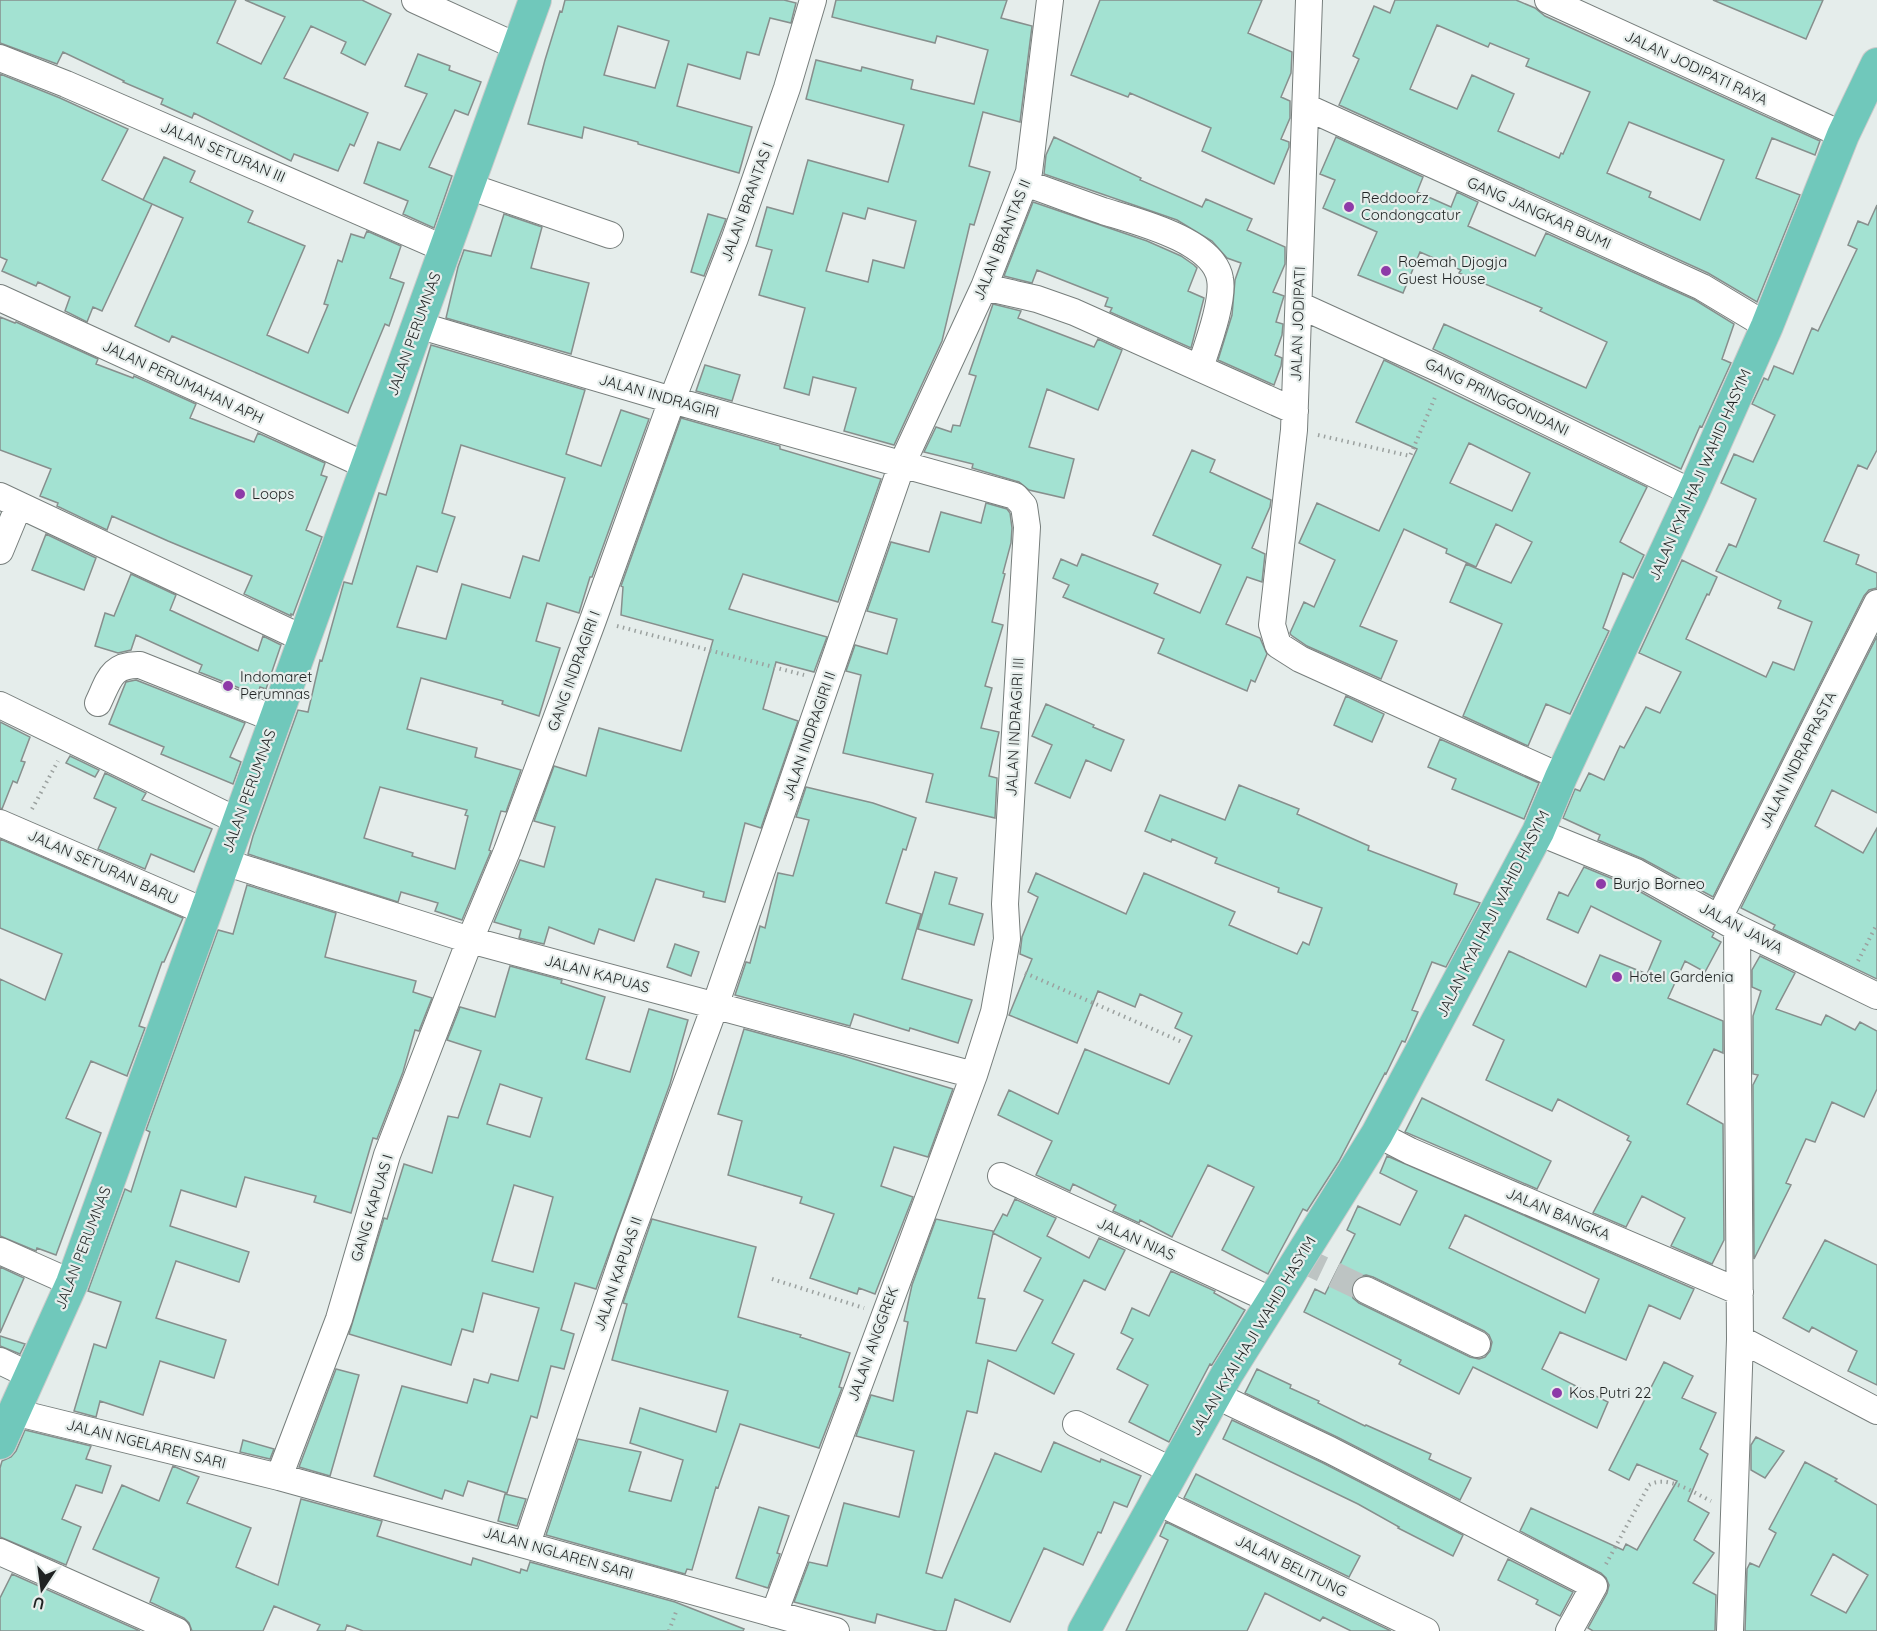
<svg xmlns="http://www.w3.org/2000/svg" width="1877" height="1631" font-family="Quicksand,sans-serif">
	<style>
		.building { fill: #a3e2d2; stroke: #878f8d; stroke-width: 1.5; fill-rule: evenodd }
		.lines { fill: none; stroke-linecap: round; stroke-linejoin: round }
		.minor-tunnel { stroke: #bdc4c3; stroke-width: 26; stroke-dasharray: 26 13; stroke-linecap: butt }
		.minor-casing { stroke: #777e7c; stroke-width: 28 }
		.major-casing { stroke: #c9caca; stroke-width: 34 }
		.path { stroke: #9ba19f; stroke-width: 4; stroke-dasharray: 1.5 4.5; stroke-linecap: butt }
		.minor { stroke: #fff; stroke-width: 26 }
		.major { stroke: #70c8bb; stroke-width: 32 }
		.poi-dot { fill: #8e3aa8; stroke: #e5edeb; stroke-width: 2 }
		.labels { text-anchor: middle; stroke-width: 4.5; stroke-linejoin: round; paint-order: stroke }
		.street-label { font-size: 15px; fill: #1f2222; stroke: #e5edeb }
		.poi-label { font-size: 15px; fill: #1f2222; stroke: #e5edeb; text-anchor: start }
	</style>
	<rect width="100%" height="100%" fill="#e5edeb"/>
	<!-- building -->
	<path class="building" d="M0,0H236L217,43L261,64L285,17L245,0H362L391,14L365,65L341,53L346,42L311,26L284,78L368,113L354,146L350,144L338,171L294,154L291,161L194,113L192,118L161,104L163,99L123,82L124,81L63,52L57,64L0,43Z
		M565,0H784L796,3L791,23L770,18L759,55L747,52L740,79L688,64L677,106L752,127L739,173L638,144V142L584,127L582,138L528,124L545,60L560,11L562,12ZM618,26L669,41L655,88L604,75Z
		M836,0H1007L1001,18L1032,26L1020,122L983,112L969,166L990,172L974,225L970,224L942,341L894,445L844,431L856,388L813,377L809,395L784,388L805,308L759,295L772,250L756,246L767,207L793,214L808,160L888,182L904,125L806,99L816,60L861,71L862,67L913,80L911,89L974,104L988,50L937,36L935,43L832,17ZM868,208L916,221L904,268L873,260L868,282L826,271L843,213L865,219Z
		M1100,0H1262L1248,33L1292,52L1291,73L1281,97L1290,101V118L1281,139L1289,142V147L1274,184L1202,151L1211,128L1130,93L1128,97L1071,75Z
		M1395,0H1516L1535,8L1545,16L1820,141L1815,155L1772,138L1756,178L1800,195L1757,302L1708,273L1339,105L1359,59L1353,56L1374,6L1390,13ZM1437,25L1488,47L1490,43L1529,59L1526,66L1590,92L1563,154L1561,153L1559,158L1498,131L1514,94L1472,75L1457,109L1410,89ZM1629,122L1724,160L1700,220L1649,197L1651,192L1607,173Z
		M1713,0H1823L1806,39Z
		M418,54L450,66L449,70L481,82L468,115L455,110L429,167L452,176L434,228L403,214L408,201L364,183L378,142L400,150L427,94L405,86Z
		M0,74L60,98L128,129L102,180L152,204L102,311L93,307L87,322L65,311L70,297L38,282L36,286L2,271L7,260L0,257Z
		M1054,137L1141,178L1140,180L1202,207L1206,199L1252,219L1247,230L1285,247V264L1273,292L1284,296L1276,322L1283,324L1282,335L1275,355L1282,358L1281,366L1274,385L1218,360L1232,315L1235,280L1241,263L1227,258L1212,241L1177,220L1044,174L1046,155Z
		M1336,137L1423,177L1417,192L1451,207L1457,192L1478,202L1468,226L1535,256L1546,233L1695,300L1734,324L1722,359L1731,363L1702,427L1700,426L1681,469L1433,349L1444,324L1586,388L1607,342L1540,311L1542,308L1459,273L1461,270L1420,252L1403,293L1358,275L1377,232L1323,208L1335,180L1320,174Z
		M164,157L195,171L190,182L253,211L248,222L305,246L267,335L308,353L328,305L324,304L338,260L342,262L351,234L364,238L367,231L401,246L390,278L404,283L389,326L385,324L348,413L172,336L169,342L135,326L183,218L143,200Z
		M1033,202L1147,241L1181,256L1194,265L1197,268L1188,291L1204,298L1191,348L1110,312L1112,308L1105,306L1108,298L1037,270L1032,283L1004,276Z
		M1877,205V450L1867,469L1858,465L1824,541L1859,555L1856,564L1877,573V588L1869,590L1864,596L1713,897L1643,859L1598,840L1600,835L1563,818L1575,789L1580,791L1589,773L1604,780L1620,746L1624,748L1646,707L1660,713L1681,672L1639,653L1682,560L1717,577L1709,595L1707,594L1686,639L1766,677L1773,662L1794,670L1812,622L1778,608L1781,601L1716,571L1729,544L1736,547L1756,499L1721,483L1734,454L1753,462L1775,415L1752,404L1764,378L1768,380L1774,366L1793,374L1812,328L1818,331L1857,249L1848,245L1858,221L1868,225Z
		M504,214L542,227L531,268L589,283L571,354L446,318L458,267L464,250L491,256Z
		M708,214L726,219L704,276L691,272Z
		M993,304L1021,311L1018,318L1094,347L1098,339L1122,350L1098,410L1047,389L1029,447L1074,459L1064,498L1029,490L1019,482L972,468L973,464L924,452L936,427L951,432L953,425L960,426L976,376L969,374Z
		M0,317L15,323L16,322L98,359L96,364L133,378L134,376L196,404L190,418L254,442L258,433L325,463L321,475L327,477L306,530L322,537L293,615L291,614V616L244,594L252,576L168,541L112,516L107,530L57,506L58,503L40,496L51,469L0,450Z
		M431,345L585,390L566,454L601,466L621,410L649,419L592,577H590L579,613L547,603L536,641L560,648L539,716L502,704L503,701L421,678L407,729L477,748L475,757L521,770L506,812L501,811L489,850L491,851L462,920L435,911L438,903L401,892L398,902L248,854L253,836L298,710L308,712L320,660L322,661L344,582L352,584L379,493L386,495ZM461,445L565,478L539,561L523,556L510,598L462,584L446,639L397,627L417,566L437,572L455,517L442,513ZM380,787L467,810L465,815L468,816L455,869L412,856L413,853L364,838Z
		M1384,360L1647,487L1620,542L1644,555L1633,578L1623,573L1603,628L1609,631L1570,714L1546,704L1528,746L1463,716L1502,624L1450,602L1466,564L1511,583L1532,542L1496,524L1476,567L1446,553L1447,549L1404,529L1360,626L1397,641L1381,679L1307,646L1291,635L1290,633L1304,602L1314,607L1335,560L1299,543L1317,503L1379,531L1417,449L1356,422ZM1469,443L1530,473L1512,511L1450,483Z
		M705,365L740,375L732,401L696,391Z
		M681,418L780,446V449L881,479L838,602L743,574L729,609L827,637L814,672L776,662L763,709L798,721L761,828L745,823L725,902L703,897L704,892L656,879L634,941L599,929L594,944L549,927L544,944L519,938L521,930L494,922L520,860L544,867L555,827L534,821L554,766L586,776L599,728L681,751L713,640L621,615L623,587L621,586Z
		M1192,450L1215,460L1210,472L1271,500L1270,507L1252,548L1265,554L1262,582L1247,577L1226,624L1260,638L1267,654L1255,682L1251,680L1247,691L1158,653L1164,639L1063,597L1069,585L1053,578L1061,559L1077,566L1082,554L1158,584L1154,593L1200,613L1221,565L1153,535Z
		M986,503L1007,509L1010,513L1012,528L1011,543L1003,573L1005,574L992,622L1003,625L985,686L992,688L981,728L999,732L989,776L997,778L995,818L926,802L933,774L843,753L861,675L846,671L855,645L887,654L897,619L867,611L891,542L929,552L941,512L981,523Z
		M46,534L96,558L84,590L32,570Z
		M131,574L176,595L170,610L258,651L263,636L281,645L266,689L260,687L257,695L199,672L202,665L136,635L131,650L118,653L95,646L105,613L114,616Z
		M1877,636V813L1832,790L1815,826L1863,853L1877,828V979L1773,929L1775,925L1741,908Z
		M136,680L245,723L230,757L241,762L233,784L161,754L164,747L109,724L126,682Z
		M1346,696L1384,714L1372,742L1334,725Z
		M1046,704L1094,725L1093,727L1124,740L1111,771L1086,760L1070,798L1035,783L1052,745L1032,736Z
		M0,722L30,737L21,761L25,762L17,783L13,781L2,809L0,808Z
		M1440,739L1539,783L1524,819L1452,789L1456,779L1428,767Z
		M70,756L99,770L95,777L66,763Z
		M105,773L146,793L142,800L212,829L194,872L151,854L145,869L98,849L116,808L94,798Z
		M1239,785L1299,809L1297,814L1369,846L1368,850L1457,884L1454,894L1480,903L1446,967L1432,962L1412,1010L1418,1012L1405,1042L1402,1041L1386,1074L1385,1073L1339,1161L1307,1211L1303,1209L1268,1274L1222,1250L1254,1187L1208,1165L1172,1237L1140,1220L1139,1223L1113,1211L1116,1205L1073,1184L1070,1191L1036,1175L1052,1141L998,1115L1009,1090L1058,1114L1085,1049L1169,1084L1192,1036L1175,1028L1182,1013L1140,994L1135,1007L1098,991L1077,1043L1009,1015L1032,959L1020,954L1022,937L1038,897L1028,892L1036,873L1126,914L1144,873L1235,912L1229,925L1297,954L1303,942L1309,945L1322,908L1278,892L1279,888L1215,863L1217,858L1172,839L1171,842L1145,831L1160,795L1225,820Z
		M806,787L873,803L916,818L906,850L903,849L886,903L921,914L902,979L972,1000L958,1043L910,1028L909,1031L854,1014L850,1026L735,995L746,962L750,963L760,926L765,928L778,873L793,876L809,820L796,817Z
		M0,839L183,918L164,962H162L139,1026L145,1028L127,1076L91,1061L66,1118L101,1133L56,1255L37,1248L36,1251L0,1236V979L45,1000L62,954L0,928Z
		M1584,867L1630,886L1714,933L1712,937L1721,942L1705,972L1685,961L1668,998L1723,1021V1053L1714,1049L1687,1104L1723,1124L1724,1240L1712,1264L1671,1246L1685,1218L1642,1196L1626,1227L1593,1213L1631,1142L1627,1140L1629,1136L1558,1099L1552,1111L1486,1080L1504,1040L1473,1025L1509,951L1586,987L1600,955L1647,974L1661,941L1591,906L1578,933L1547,919L1559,892L1568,896Z
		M935,872L957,878L949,904L983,914L974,945L918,929Z
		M247,885L336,913L325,957L416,981L413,992L432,998L419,1031L415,1030L403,1072L377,1139L373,1138L351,1213L314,1202L316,1196L245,1177L236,1207L181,1190L170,1226L249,1252L239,1282L176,1261L156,1318L226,1340L214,1378L160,1361L143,1415L100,1401L96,1417L74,1411L94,1344L106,1348L121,1302L88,1291L125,1189L131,1192L150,1132L146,1130L218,930L233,934Z
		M675,944L699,952L691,976L667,967Z
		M1760,956L1795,973L1776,1009L1821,1025L1826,1015L1855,1030L1860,1022L1877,1031V1089L1864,1117L1832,1102L1815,1142L1806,1139L1786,1183L1791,1185L1754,1259L1753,1085L1758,1075L1753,1074V1016L1761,991L1752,987V970Z
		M510,966L562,980L561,983L605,997L586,1059L630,1072L649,1009L688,1020L670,1084L596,1289L575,1283L561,1330L574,1334L564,1369L551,1366L537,1418L531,1416L507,1493L468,1481L463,1496L445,1490L442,1499L374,1476L402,1386L467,1403L474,1379L488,1383L491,1374L518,1381L539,1308L483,1293L473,1332L462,1329L451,1365L349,1334L384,1218L387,1219L404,1164L432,1173L448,1116L458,1118L481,1051L447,1040L460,1007L495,1017ZM500,1084L542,1098L530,1137L487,1124ZM514,1185L553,1197L533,1272L492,1261Z
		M744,1029L844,1056L953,1089L928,1157L894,1147L881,1186L913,1197L875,1294L859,1288L857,1294L810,1278L834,1214L800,1203L802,1197L728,1175L742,1121L718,1114Z
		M1422,1098L1551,1161L1537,1189L1405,1132Z
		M1387,1156L1694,1289L1680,1319L1649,1305L1626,1360L1560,1332L1542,1369L1608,1402L1597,1428L1473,1367L1459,1394L1399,1364L1401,1360L1304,1312L1315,1289L1325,1294L1355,1234L1347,1230L1358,1206L1400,1225L1417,1191L1380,1173ZM1465,1215L1599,1279L1585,1313L1449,1248ZM1366,1275L1373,1277L1484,1331L1489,1335L1492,1342L1490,1351L1485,1357L1479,1359L1470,1357L1359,1303L1353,1298L1351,1292L1352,1284L1358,1277Z
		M1015,1199L1056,1218L1047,1236L1089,1258L1099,1238L1125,1250L1105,1290L1084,1280L1052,1343L1074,1354L1054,1394L988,1360L977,1413L967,1411L926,1573L942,1578L995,1453L1041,1472L1054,1442L1100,1462L1101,1459L1141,1476L1127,1507L1114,1502L1101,1533L1098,1532L1083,1565L1044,1548L1010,1622L955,1599L946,1631H937L877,1614L875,1623L794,1602L809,1562L827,1566L844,1503L899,1517L914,1451L856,1436L871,1395L893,1401L908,1322L904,1321L912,1285L936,1219L993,1231V1233L1003,1214L1007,1216ZM993,1233L1041,1258L1024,1291L1043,1300L1016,1351L976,1343L985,1299L978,1298Z
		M652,1219L756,1247L738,1317L801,1335L800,1337L850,1353L839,1387L842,1388L819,1448L740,1424L718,1488L716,1487L692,1570L687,1569L685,1574L546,1535L578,1439L641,1452L629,1491L671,1501L683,1460L630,1443L640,1408L716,1432L728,1391L612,1360L627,1304L623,1303Z
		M1825,1240L1877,1265V1385L1848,1371L1857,1351L1812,1327L1809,1332L1783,1318Z
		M0,1267L24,1278L0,1333Z
		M1171,1271L1215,1291L1214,1293L1245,1310L1212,1365L1210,1364L1169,1442L1129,1422L1148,1385L1117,1369L1133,1339L1121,1333L1132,1308L1149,1316Z
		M0,1336L25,1344L20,1354L0,1346Z
		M1664,1362L1693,1376L1682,1398L1716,1413L1700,1449L1708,1454L1688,1501L1709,1513L1694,1540L1714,1553L1693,1583L1716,1595L1715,1631H1593L1588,1628L1607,1593L1609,1585L1606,1578L1601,1573L1520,1531L1531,1508L1623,1550L1626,1544L1637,1550L1677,1481L1637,1464L1629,1480L1609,1470Z
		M336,1369L359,1375L330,1476L299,1467Z
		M1257,1369L1291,1385L1290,1388L1319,1401L1318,1403L1365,1426L1366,1425L1431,1454L1429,1459L1471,1478L1460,1500L1337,1437L1245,1393Z
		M1232,1420L1323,1463L1463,1535L1453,1556L1398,1528L1399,1527L1358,1504L1223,1439Z
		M25,1430L91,1446L86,1459L111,1466L102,1493L76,1485L62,1519L81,1527L66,1565L0,1537V1468L2,1461L11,1457L16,1451Z
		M1756,1437L1784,1451L1765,1478L1751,1470V1445Z
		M243,1440L274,1449L270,1459L240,1452Z
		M1805,1462L1837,1479L1835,1481L1877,1505V1631H1745L1747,1569L1750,1563L1759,1567L1776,1533L1769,1529ZM1833,1554L1868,1575L1846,1613L1811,1595Z
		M173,1466L199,1477L187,1503L251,1528L236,1567L278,1585L301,1499L382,1521L377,1536L471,1565L473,1558L520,1573L521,1569L527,1571L530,1562L675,1602L744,1629L743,1631H363L347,1625L345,1631H317L320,1625L274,1606L263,1631H192L189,1623L184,1618L150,1602L159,1578L93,1549L122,1485L159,1501Z
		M1196,1474L1360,1556L1349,1577L1184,1498Z
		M505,1494L526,1499L517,1526L498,1521Z
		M759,1507L789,1516L777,1553L780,1554L768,1588L736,1578Z
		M1166,1522L1391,1631H1351L1323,1617L1320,1621L1265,1593L1247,1631H1126L1168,1540L1160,1536Z
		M1508,1559L1573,1592L1560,1616L1536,1604L1538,1600L1498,1580Z
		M12,1574L140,1631H0V1598Z"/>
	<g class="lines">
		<!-- minor-tunnel -->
		<path class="minor-tunnel" d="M1299,1258L1366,1290"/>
		<defs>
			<path id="minor" d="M415,0L518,47
				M1309,0L1294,430L1272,625L1278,645L1300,659L1561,777
				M1548,0L1843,135
				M0,58L66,84L445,249
				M1306,107L1702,287L1767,326
				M1025,183C1051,192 1077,202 1103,211C1135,221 1214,240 1220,279C1224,301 1207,346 1200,368
				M468,186L610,235
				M984,287L1037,299L1074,312L1295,411
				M0,298L367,466
				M1299,305L1446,372L1693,493
				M417,327L428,328L672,400L1015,496L1024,506L1027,527L1005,904L1007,939L994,1012L974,1075L774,1614
				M0,496L304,639
				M0,551L19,505
				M98,703C109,680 111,664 140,665L275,719
				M0,705L238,821
				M0,823L206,912
				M1538,832L1636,872L1737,928L1877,996
				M224,862L470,940L974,1075
				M1719,918L1877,603
				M1377,1134L1410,1151L1740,1292
				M1001,1176L1273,1301
				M0,1251L72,1283
				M1366,1290L1477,1344
				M1740,1339L1877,1411
				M0,1361L31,1376
				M1215,1395L1330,1450L1594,1586L1569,1631
				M14,1412L279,1477L836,1631
				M1076,1424L1173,1471
				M279,1477L339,1319L387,1155L470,940L507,851L593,620L672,400L735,238L787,88L813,0
				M1156,1501L1426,1631
				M527,1544L629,1239L715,1006L902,464L984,287L1029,172L1050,0
				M0,1552L177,1631
				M1730,1631L1740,1339L1737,928"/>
			<path id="major" d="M0,1443L72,1283L535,0
				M1084,1631L1227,1374L1377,1134L1538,832L1561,777L1693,493L1767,326L1843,135L1877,64"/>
		</defs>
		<!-- minor casing -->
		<use href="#minor" class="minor-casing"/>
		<!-- major casing -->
		<use href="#major" class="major-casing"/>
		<!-- path -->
		<path class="path" d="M1318,435L1410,456L1436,395
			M617,626L804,675
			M32,809L58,761
			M1858,961L1877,924
			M1025,973L1182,1042
			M772,1279L864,1308
			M1606,1564L1649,1485C1667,1474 1694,1493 1711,1501
			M669,1631L676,1612"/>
		<!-- minor -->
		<use href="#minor" class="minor"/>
		<!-- major -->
		<use href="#major" class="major"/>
	</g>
	<!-- markers -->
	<g class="poi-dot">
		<circle cx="1349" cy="207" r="6"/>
		<circle cx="1386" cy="271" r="6"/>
		<circle cx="240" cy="494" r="6"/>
		<circle cx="228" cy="686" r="6"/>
		<circle cx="1601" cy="884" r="6"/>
		<circle cx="1617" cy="977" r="6"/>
		<circle cx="1557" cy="1393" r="6"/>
	</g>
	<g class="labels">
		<!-- street labels -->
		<g class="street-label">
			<text transform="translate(1696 68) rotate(25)" y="5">JALAN JODIPATI RAYA</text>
			<text transform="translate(223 152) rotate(23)" y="5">JALAN SETURAN III</text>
			<text transform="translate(747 202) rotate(-70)" y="5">JALAN BRANTAS I</text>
			<text transform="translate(1539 213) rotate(24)" y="5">GANG JANGKAR BUMI</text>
			<text transform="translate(1002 240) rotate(-68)" y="5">JALAN BRANTAS II</text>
			<text transform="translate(1298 324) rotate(-88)" y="5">JALAN JODIPATI</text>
			<text transform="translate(414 334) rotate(-70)" y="5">JALAN PERUMNAS</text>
			<text transform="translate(183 382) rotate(25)" y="5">JALAN PERUMAHAN APH</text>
			<text transform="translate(659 396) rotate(16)" y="5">JALAN INDRAGIRI</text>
			<text transform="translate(1497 397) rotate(26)" y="5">GANG PRINGGONDANI</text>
			<text transform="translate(1700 475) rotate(-66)" y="5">JALAN KYAI HAJI WAHID HASYIM</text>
			<text transform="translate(574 671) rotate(-70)" y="5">GANG INDRAGIRI I</text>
			<text transform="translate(1015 727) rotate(-87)" y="5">JALAN INDRAGIRI III</text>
			<text transform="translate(809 736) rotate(-71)" y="5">JALAN INDRAGIRI II</text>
			<text transform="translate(1798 760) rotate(-63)" y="5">JALAN INDRAPRASTA</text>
			<text transform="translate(249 791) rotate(-70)" y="5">JALAN PERUMNAS</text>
			<text transform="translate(103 867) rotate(24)" y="5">JALAN SETURAN BARU</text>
			<text transform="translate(1493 914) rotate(-63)" y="5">JALAN KYAI HAJI WAHID HASYIM</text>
			<text transform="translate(1741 928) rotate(28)" y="5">JALAN JAWA</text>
			<text transform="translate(597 974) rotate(15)" y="5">JALAN KAPUAS</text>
			<text transform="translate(372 1208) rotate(-73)" y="5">GANG KAPUAS I</text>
			<text transform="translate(1558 1214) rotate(23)" y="5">JALAN BANGKA</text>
			<text transform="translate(1136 1239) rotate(24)" y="5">JALAN NIAS</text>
			<text transform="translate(83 1248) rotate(-69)" y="5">JALAN PERUMNAS</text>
			<text transform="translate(618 1274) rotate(-71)" y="5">JALAN KAPUAS II</text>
			<text transform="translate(1253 1336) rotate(-59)" y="5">JALAN KYAI HAJI WAHID HASYIM</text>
			<text transform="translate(873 1344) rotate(-70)" y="5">JALAN ANGGREK</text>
			<text transform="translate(146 1444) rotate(14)" y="5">JALAN NGELAREN SARI</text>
			<text transform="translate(558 1553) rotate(16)" y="5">JALAN NGLAREN SARI</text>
			<text transform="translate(1291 1566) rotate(26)" y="5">JALAN BELITUNG</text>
		</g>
		<!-- poi labels -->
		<g class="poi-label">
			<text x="1361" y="203">Reddoorz<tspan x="1361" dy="17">Condongcatur</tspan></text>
			<text x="1398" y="267">Roemah Djogja<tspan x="1398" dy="17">Guest House</tspan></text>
			<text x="252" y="499">Loops</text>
			<text x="240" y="682">Indomaret<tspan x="240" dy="17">Perumnas</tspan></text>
			<text x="1613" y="889">Burjo Borneo</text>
			<text x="1629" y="982">Hotel Gardenia</text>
			<text x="1569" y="1398">Kos Putri 22</text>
		</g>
	</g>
	<!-- north arrow -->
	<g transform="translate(42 1589) rotate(193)" stroke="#e5edeb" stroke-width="4.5" paint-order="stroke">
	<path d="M0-4.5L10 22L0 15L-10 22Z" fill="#1f2222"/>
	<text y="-9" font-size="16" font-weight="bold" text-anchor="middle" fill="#1f2222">U</text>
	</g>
</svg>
